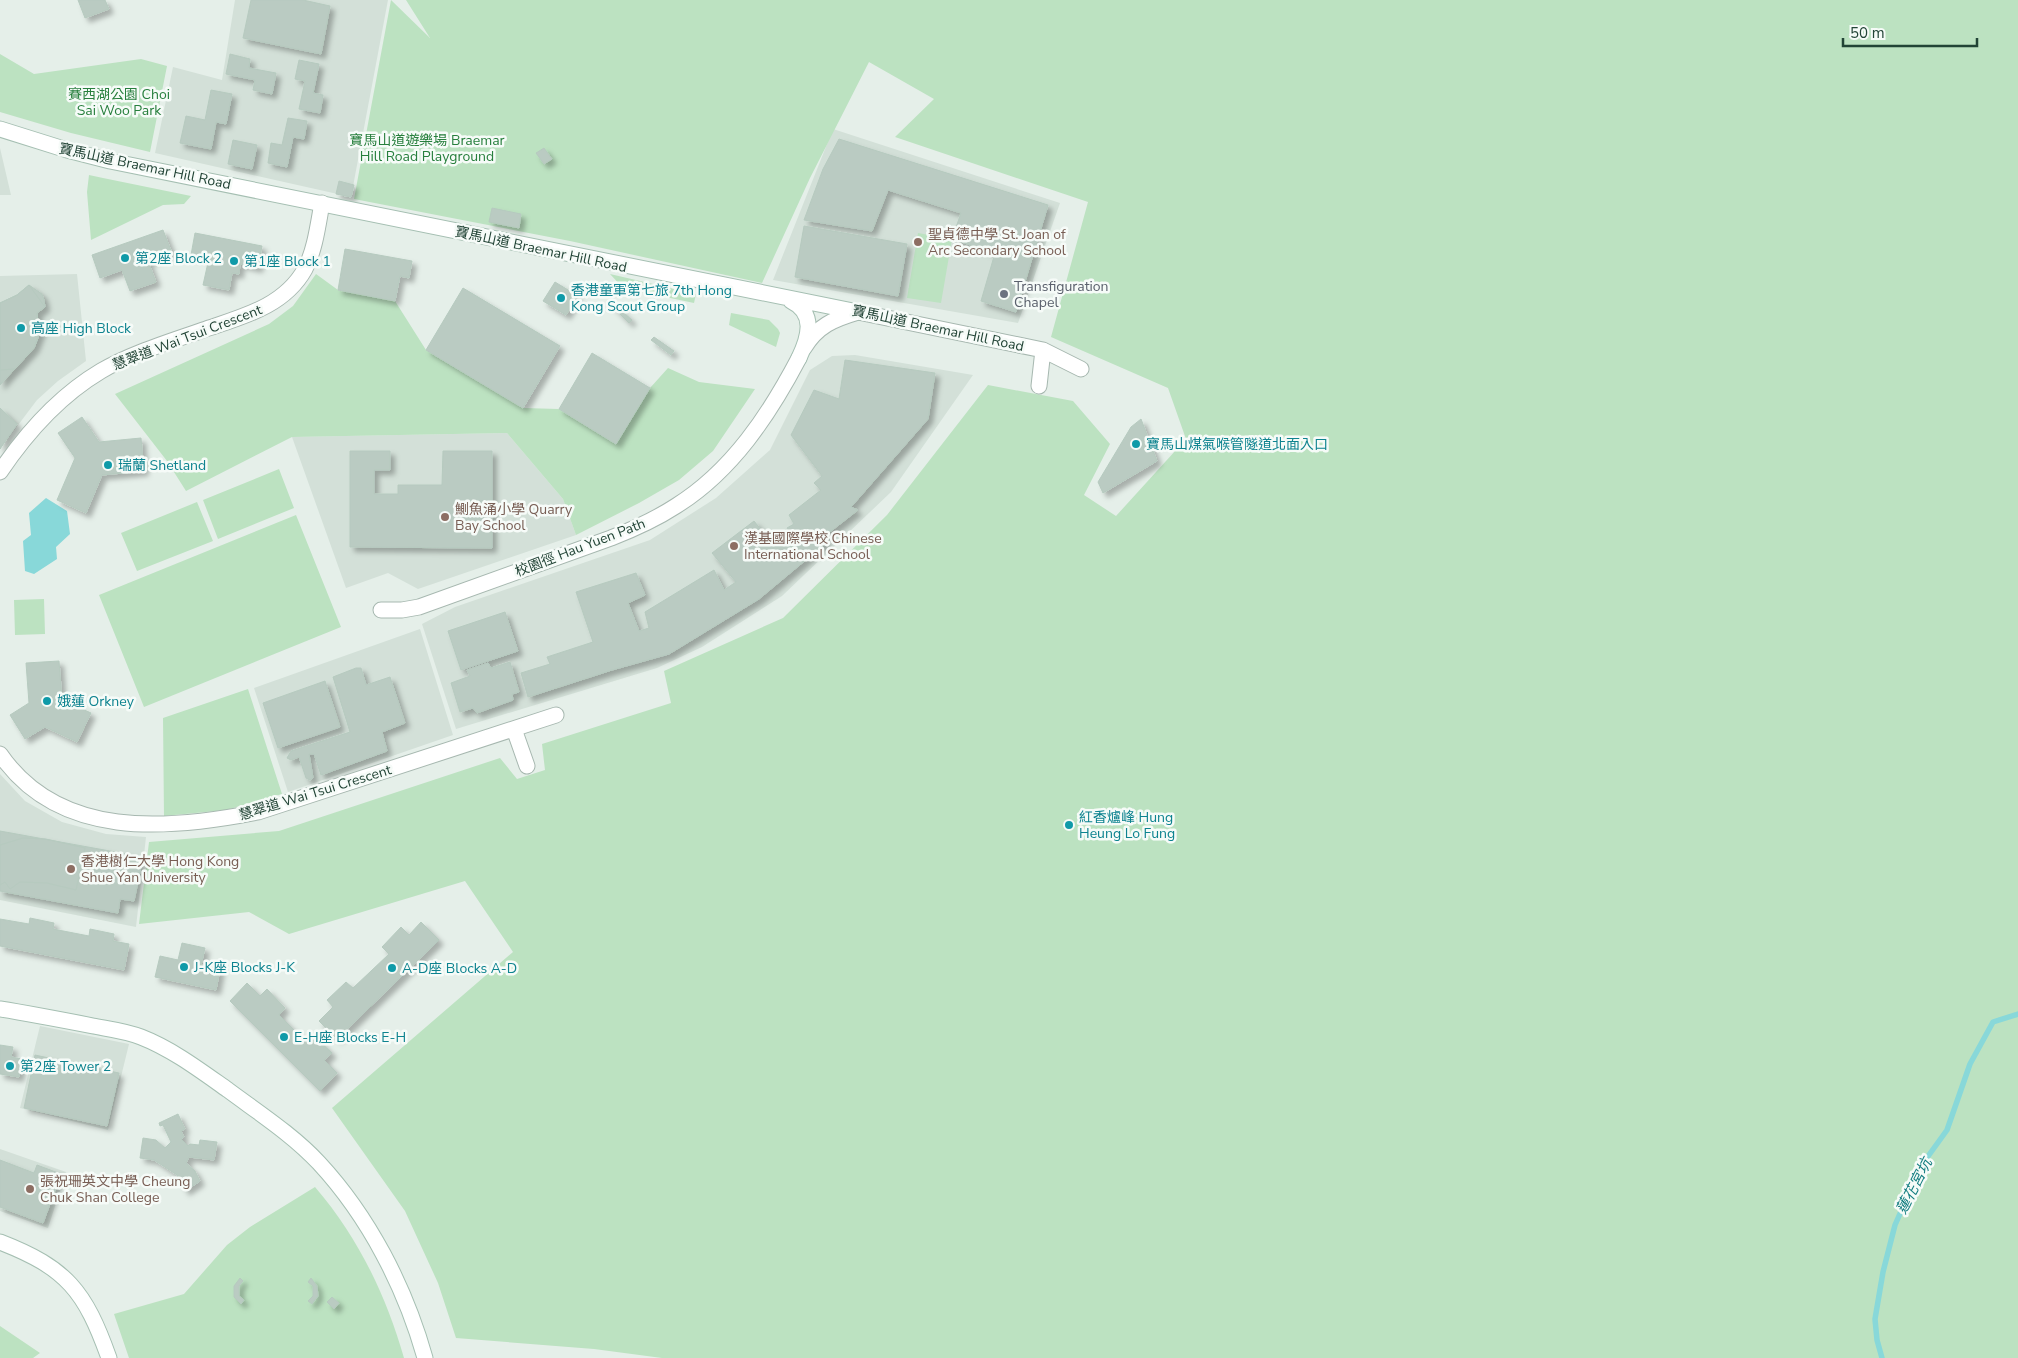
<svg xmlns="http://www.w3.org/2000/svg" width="2018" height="1358" font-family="'Nunito Sans','Noto Sans TC',sans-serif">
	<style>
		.built { fill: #d3e0d8 }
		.green { fill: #bce2c1 }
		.water { fill: #88d8d9 }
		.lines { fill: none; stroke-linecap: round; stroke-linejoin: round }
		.stream { stroke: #88d8d9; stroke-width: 5.5 }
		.building { fill: #bacbc2; stroke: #b6cabf; filter: url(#shadow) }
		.street-casing { stroke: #a7b8b0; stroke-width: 17 }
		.secondary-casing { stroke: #a5bfb2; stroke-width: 17 }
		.street { stroke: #fff; stroke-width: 15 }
		.secondary { stroke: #fff; stroke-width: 15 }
		.education-dot { fill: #8d6e63; stroke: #f6fbf8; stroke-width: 2 }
		.culture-dot { fill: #0f9aa8; stroke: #f6fbf8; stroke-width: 2 }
		.worship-dot { fill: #6b7280; stroke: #f6fbf8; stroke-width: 2 }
		.labels { text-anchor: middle; stroke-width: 5; stroke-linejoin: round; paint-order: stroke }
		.park-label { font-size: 14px; fill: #277f3d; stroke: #f6fbf8 }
		.street-label { font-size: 14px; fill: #224436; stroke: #f6fbf8 }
		.education-label { font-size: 14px; fill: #785e54; stroke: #f6fbf8; text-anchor: start }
		.culture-label { font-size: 14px; fill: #0d838f; stroke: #f6fbf8; text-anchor: start }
		.worship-label { font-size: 14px; fill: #5b616d; stroke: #f6fbf8; text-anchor: start }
		.water-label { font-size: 15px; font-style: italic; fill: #147e81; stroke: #f6fbf8 }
	</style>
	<defs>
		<filter id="shadow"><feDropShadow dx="4.5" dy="4.5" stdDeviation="2.5" flood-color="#0004"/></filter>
	</defs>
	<rect width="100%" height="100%" fill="#e5efe9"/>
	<!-- built -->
	<path class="built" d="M235,0H388L351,197L155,153L173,67L222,80Z
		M833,129L1060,203L1018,323L773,280Z
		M0,148L11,195H0Z
		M77,274L86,361L58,381L37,400L0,449V276Z
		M855,355L973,375L891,492L782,596L702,647L657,668L456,729L422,624L455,607L650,540L716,498L770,450L810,370L832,356Z
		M507,433L563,499L576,535L418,589L388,573L346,588L292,437Z
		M420,629L453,735L288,792L254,688Z
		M0,774L25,801L62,822L106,834L146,837L136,927L0,900Z
		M40,1026L129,1044L108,1130L20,1108Z
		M0,1149L66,1172L48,1228L0,1211Z"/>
	<!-- green -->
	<path class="green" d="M391,0L430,38L406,0H2018V1358H662L594,1349L456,1338L438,1283L405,1211L332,1108L513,952L465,881L289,934L249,912L139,924L149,842L279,831L500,758L517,779L545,770L542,744L671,703L664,671L783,618L887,515L988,385L1073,401L1110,444L1084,495L1116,516L1186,439L1168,388L1051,337L1088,202L895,137L934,99L869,62L810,178L762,283L570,241L354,199Z
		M0,54L34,74L141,59L167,66L150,152L71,133L0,112Z
		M89,175L103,178L191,196L184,204L163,205L91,240L87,192Z
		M918,233L952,239L941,303L907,298Z
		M316,274L338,290L395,301L426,350L523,408L559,409L616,444L650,388L668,368L699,382L755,389L713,451L679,480L639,503L576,535L563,499L507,433L292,437L186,491L167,461L115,394L269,324L293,306Z
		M610,274L696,294L694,303L623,288Z
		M731,313L769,320L778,329L780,333L776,347L729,325Z
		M279,469L294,508L218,539L203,500Z
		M197,502L213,541L137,571L121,533Z
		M296,515L341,627L144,707L99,595Z
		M44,599L45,634L15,635L14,600Z
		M248,689L282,794L226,810L164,816L163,718Z
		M315,1187C358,1237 386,1295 404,1358H129L114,1314L184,1294L227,1245L250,1227Z
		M0,1326L40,1353L33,1358H0Z"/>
	<!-- water -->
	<path class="water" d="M46,498L67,511L70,534L56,547L57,559L34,574L25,571L23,541L31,535L29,513Z"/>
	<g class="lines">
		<!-- stream -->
		<path class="stream" d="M1882,1358L1877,1340L1875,1319L1883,1272L1895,1225L1921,1166L1947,1130L1970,1064L1993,1022L2018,1014"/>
	</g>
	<!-- building -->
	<path class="building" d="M78,0H105L109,9L85,18Z
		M251,0H303L330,6L321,54L243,38Z
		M230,54L250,59L249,68L276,73L272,94L253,90L255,80L226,74Z
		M299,60L319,64L313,93L323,95L320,113L299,109L305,81L295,79Z
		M211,90L232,94L226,124L216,122L211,149L180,143L186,116L205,120Z
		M288,118L307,121L304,139L293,137L287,167L268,163L271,143L282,145Z
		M839,139L1048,205L1016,312L981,301L995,253L952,239L961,213L888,190L872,231L804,220L823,169Z
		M233,140L257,145L252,169L228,164Z
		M544,148L552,159L544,164L536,153Z
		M339,181L354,185L351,197L336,194Z
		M492,208L521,214L519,228L489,222Z
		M804,226L907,244L898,296L795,277Z
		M163,230L172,253L148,261L156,282L130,291L122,270L100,278L92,255Z
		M195,233L262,246L258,268L240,264L239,274L232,273L229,290L203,285L209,258L191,255Z
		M345,249L412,261L409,278L400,276L395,301L338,290Z
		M555,282L578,296L566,315L543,301Z
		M29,285L45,307L37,313L38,323L42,327L41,330L34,348L15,369L0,370V303L17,295Z
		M29,285L42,294L44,300L45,307L37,313L38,323L42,327L34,348L0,385V303L17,295Z
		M463,288L560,346L523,408L426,350Z
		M613,303L632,320L629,323L611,305Z
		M654,337L674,351L671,355L651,340Z
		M592,353L650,388L616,444L559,409Z
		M845,360L935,373L928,419L851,507L858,510L826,535L825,544L759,599L669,654L612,670L528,697L521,673L550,664L547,657L593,642L576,592L636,573L645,595L628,603L639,631L649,628L645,612L714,570L724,590L736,582L712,553L754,521L774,546L790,533L787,528L794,524L789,515L821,490L814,483L822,476L791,435L814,390L839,399Z
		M0,408L17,424L0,449Z
		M82,417L99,442L141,438L144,471L102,475L86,513L57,500L75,458L58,433Z
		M1141,419L1157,461L1103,493L1098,482L1131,427Z
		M350,451H390V470H374V494H398V485H442L443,451H492V548L350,547Z
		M505,612L518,651L461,670L448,631Z
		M59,661L62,700L91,713L77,742L45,727L25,739L10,715L29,703L26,663Z
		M510,662L519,692L512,694L513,700L477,713L473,708L460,712L451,683L470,676L467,670L488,663L491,668Z
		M356,668H361L366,685L390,677L405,723L382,732L387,751L321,775L314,754H309L313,778L310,780L306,778L299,757L291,760L287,758L291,751L350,732L333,677Z
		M325,681L340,727L278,748L263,703Z
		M0,831L143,857L134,901L120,899L118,913L0,891Z
		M23,838L46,839L85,848L76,890L47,883L20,882L10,889L5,882L0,885V845Z
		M30,918L54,923L53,929L89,936L90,929L114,934L113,941L129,944L124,970L0,946V919L29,924Z
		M421,922L439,940L337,1039L319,1021L333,1007L327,1000L346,982L353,988L389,954L382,947L401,927L409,935Z
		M182,943L205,948L201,965L220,969L216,990L155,977L160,956L178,960Z
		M247,983L260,996L267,989L285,1008L279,1015L305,1041L312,1034L332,1053L324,1060L337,1073L320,1091L230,1001Z
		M0,1045L13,1047L11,1057L22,1059L19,1077L0,1074Z
		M35,1055L119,1073L107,1126L24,1108Z
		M178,1114L185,1129L181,1131L184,1137L181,1139L188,1146L190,1144L199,1145L200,1140L217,1142L214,1160L189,1157L186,1163L195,1171L200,1181L185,1191L177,1175L154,1160L140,1158L143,1138L156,1140L165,1148L171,1142L163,1125L160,1126L159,1123Z
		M0,1160L34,1173L37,1165L61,1174L43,1223L0,1207Z
		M240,1278L243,1281L239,1286V1296L244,1300L241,1304L234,1297V1286Z
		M311,1278L317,1286L318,1296L312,1304L308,1301L313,1296V1286L308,1282Z
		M332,1297L339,1303L334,1309L327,1302Z"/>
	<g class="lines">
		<defs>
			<path id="street" d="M804,348C817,326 834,319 858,312L1043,350L1081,369
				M1039,386L1043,350
				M0,472C27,432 59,396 101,371C132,353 169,342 203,330C241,317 284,307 305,269C315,250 318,225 322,203
				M381,610H402L419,607L611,538C634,529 656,519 676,506C732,471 769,415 799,358
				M514,729L527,766
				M0,754C59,840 168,830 258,812L556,715"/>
			<path id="secondary" d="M0,129L67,150L110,161L858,312
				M791,301C816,313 809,337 799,358
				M0,1009C31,1014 62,1020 93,1026C109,1029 126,1031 141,1037C172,1049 201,1071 228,1090C259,1113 293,1135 319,1163C369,1217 405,1287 425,1358
				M0,1242C67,1268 85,1291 109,1358"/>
		</defs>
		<!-- street casing -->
		<use href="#street" class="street-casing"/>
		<!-- secondary casing -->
		<use href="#secondary" class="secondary-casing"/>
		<!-- street -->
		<use href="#street" class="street"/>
		<!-- secondary -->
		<use href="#secondary" class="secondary"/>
	</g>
	<!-- markers -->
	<g class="education-dot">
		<circle cx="918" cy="242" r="5"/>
		<circle cx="445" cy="517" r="5"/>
		<circle cx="734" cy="546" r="5"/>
		<circle cx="71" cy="869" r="5"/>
		<circle cx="30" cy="1189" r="5"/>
	</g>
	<g class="culture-dot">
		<circle cx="125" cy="258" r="5"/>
		<circle cx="234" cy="261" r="5"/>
		<circle cx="561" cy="298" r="5"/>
		<circle cx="21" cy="328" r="5"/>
		<circle cx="1136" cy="444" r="5"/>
		<circle cx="108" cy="465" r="5"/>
		<circle cx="47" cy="701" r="5"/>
		<circle cx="1069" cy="825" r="5"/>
		<circle cx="184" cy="967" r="5"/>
		<circle cx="392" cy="968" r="5"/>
		<circle cx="284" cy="1037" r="5"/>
		<circle cx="10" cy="1066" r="5"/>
	</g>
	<circle class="worship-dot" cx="1004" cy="294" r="5"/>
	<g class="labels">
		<!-- park labels -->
		<g class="park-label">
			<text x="119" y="99">賽西湖公園 Choi<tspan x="119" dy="16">Sai Woo Park</tspan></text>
			<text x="427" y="145">寶馬山道遊樂場 Braemar<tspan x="427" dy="16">Hill Road Playground</tspan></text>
		</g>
		<!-- street labels -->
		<g class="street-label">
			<text transform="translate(145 166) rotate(12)" y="5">寶馬山道 Braemar Hill Road</text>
			<text transform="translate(541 249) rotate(12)" y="5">寶馬山道 Braemar Hill Road</text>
			<text transform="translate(938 328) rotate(12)" y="5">寶馬山道 Braemar Hill Road</text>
			<text transform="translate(187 337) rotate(-21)" y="5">慧翠道 Wai Tsui Crescent</text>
			<text transform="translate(580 547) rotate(-21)" y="5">校園徑 Hau Yuen Path</text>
			<text transform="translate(315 792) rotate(-17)" y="5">慧翠道 Wai Tsui Crescent</text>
		</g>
		<!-- education labels -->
		<g class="education-label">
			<text x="928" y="239">聖貞德中學 St. Joan of<tspan x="928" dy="16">Arc Secondary School</tspan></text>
			<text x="455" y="514">鰂魚涌小學 Quarry<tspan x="455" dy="16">Bay School</tspan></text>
			<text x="744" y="543">漢基國際學校 Chinese<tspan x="744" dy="16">International School</tspan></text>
			<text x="81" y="866">香港樹仁大學 Hong Kong<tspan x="81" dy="16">Shue Yan University</tspan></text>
			<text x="40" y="1186">張祝珊英文中學 Cheung<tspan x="40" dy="16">Chuk Shan College</tspan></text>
		</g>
		<!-- culture labels -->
		<g class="culture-label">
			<text x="135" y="263">第2座 Block 2</text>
			<text x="244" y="266">第1座 Block 1</text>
			<text x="571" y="295">香港童軍第七旅 7th Hong<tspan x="571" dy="16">Kong Scout Group</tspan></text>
			<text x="31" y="333">高座 High Block</text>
			<text x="1146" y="449">寶馬山煤氣喉管隧道北面入口</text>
			<text x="118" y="470">瑞蘭 Shetland</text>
			<text x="57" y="706">娥蓮 Orkney</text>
			<text x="1079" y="822">紅香爐峰 Hung<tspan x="1079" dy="16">Heung Lo Fung</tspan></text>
			<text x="194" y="972">J-K座 Blocks J-K</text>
			<text x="402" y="973">A-D座 Blocks A-D</text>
			<text x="294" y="1042">E-H座 Blocks E-H</text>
			<text x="20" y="1071">第2座 Tower 2</text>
		</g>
		<!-- worship labels -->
		<g class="worship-label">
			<text x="1014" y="291">Transfiguration<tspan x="1014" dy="16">Chapel</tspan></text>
		</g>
		<!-- water labels -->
		<g class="water-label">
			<text transform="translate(1914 1186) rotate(-63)" y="5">蓮花宮坑</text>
		</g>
	</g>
	<!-- scale -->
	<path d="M1843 38v8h134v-8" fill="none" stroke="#224436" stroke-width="2.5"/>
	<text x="1850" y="38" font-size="15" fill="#224436" stroke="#f6fbf8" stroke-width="4" paint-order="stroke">50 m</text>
</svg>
